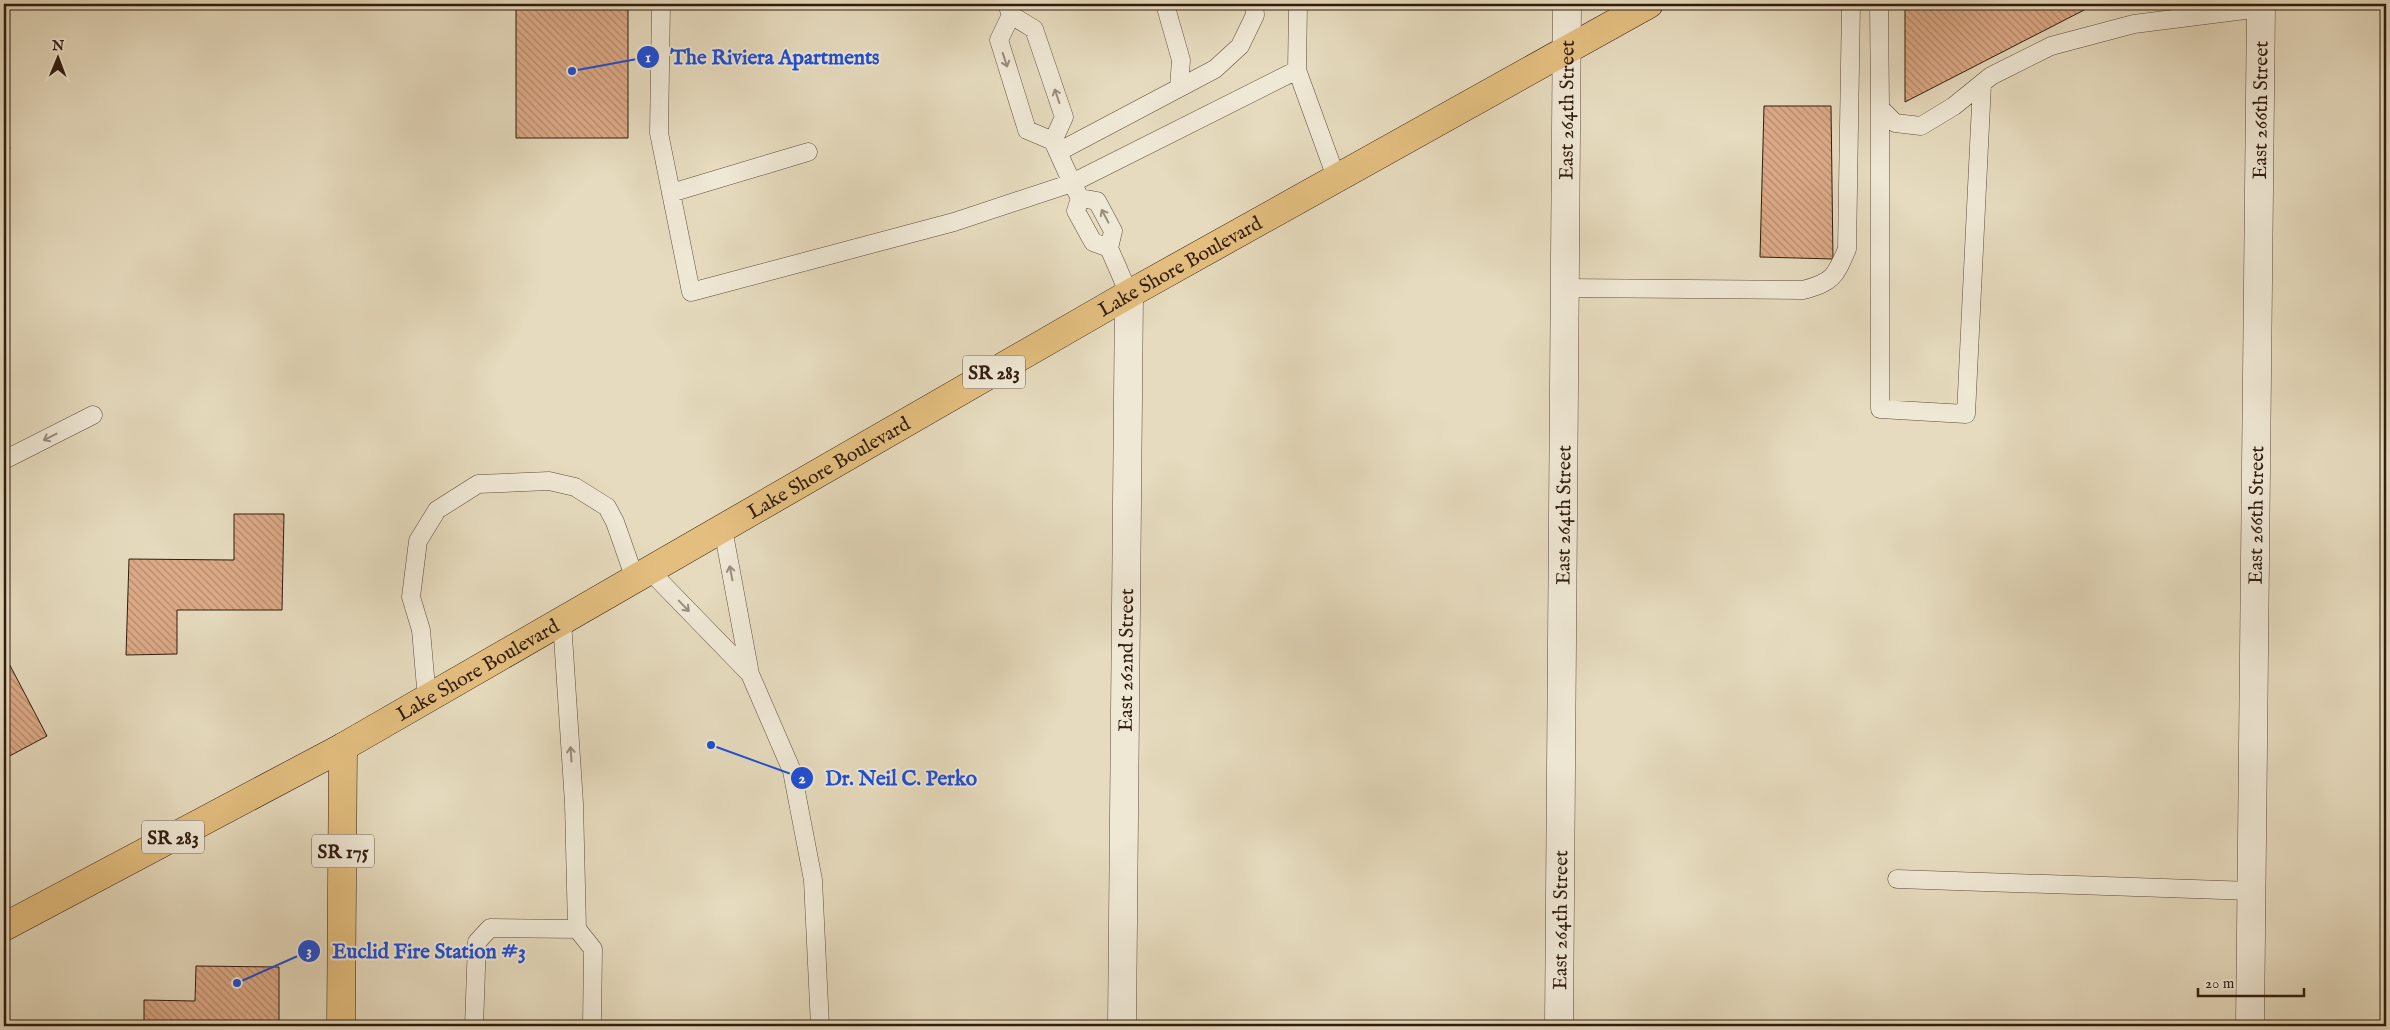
<svg xmlns="http://www.w3.org/2000/svg" width="2390" height="1030" font-family="'IM FELL English',serif">
	<style>
		.building { fill: url(#building-back-hatch); stroke: #301c0f }
		.lines { fill: none; stroke-linecap: round; stroke-linejoin: round }
		.service-casing { stroke: #5e4c3b; stroke-width: 19 }
		.minor-casing { stroke: #5e4c3b; stroke-width: 29 }
		.primary-casing { stroke: #301c0f; stroke-width: 29 }
		.service { stroke: #efe8d5; stroke-width: 18 }
		.minor { stroke: #efe8d5; stroke-width: 28 }
		.primary { stroke: #e3be7f; stroke-width: 28 }
		.oneway { stroke: #998c7c }
		.labels { text-anchor: middle; stroke-width: 4; stroke-linejoin: round; paint-order: stroke }
		.shield { fill: #efe8d5; stroke: #69594a; stroke-width: 1 }
		.shield-label { font-size: 19px; font-weight: bold; fill: #301c0f }
		.street-label { font-size: 20px; fill: #301c0f; stroke: #efe8d5 }
		.leader { fill: none; stroke: #1d4ed8; stroke-width: 2 }
		.callout-dot { fill: #1d4ed8; stroke: #efe8d5; stroke-width: 2 }
		.mark-label { font-size: 15px; text-anchor: middle; font-weight: bold; fill: #fff }
		.callout-label { font-size: 21px; text-anchor: middle; font-weight: bold; fill: #1d4ed8; stroke: #efe8d5; stroke-width: 4; stroke-linejoin: round; paint-order: stroke }
	</style>
	<defs>
		<pattern id="building-back-hatch" width="6" height="6" patternUnits="userSpaceOnUse" patternTransform="scale(1.25)"><rect width="6" height="6" fill="#deab88"/><path d="M-1 5l2 2M0 0l6 6M5-1l2 2" fill="none" stroke="#b48a6e"/></pattern>
	</defs>
	<rect width="100%" height="100%" fill="#e6dbbe"/>
	<filter id="stains"><feTurbulence type="fractalNoise" baseFrequency=".004" numOctaves="4"/><feColorMatrix values="0 0 0 0 .2 0 0 0 0 .09 0 0 0 0 .02 0 0 0 .5 -.17"/></filter>
	<radialGradient id="worn" r=".72"><stop offset=".6" stop-color="#630" stop-opacity="0"/><stop offset="1" stop-color="#630" stop-opacity=".3"/></radialGradient>
	<!-- building -->
	<path class="building" d="M516,4H628V138H516Z
		M1905,4H2090V7L1905,102Z
		M1764,106H1831L1833,259L1760,257Z
		M4,145L10,147L4,175Z
		M234,514H284L282,610H177V654L126,655L129,559L234,560Z
		M4,654L47,736L4,759Z
		M196,966L279,967V1026H144V1000L195,1001Z"/>
	<g class="lines">
		<defs>
			<path id="service" d="M661,4L659,133L691,292L954,222L1072,183L1080,198L1076,211L1093,242L1109,248
				M1007,4L1011,15L1034,29L1064,117L1053,141
				M1165,4L1181,60L1179,88
				M1298,4L1297,70L1337,180
				M1879,4L1880,108L1895,123L1921,126L1954,106L1991,76L2051,46L2134,24L2261,8
				M1011,15L999,40L1027,130L1053,141L1072,183L1297,70
				M1880,108V409L1966,414L1982,84
				M1058,152L1215,69L1240,46L1255,15L1254,4
				M671,193L808,152
				M1080,198L1097,201L1113,231L1109,248L1129,294
				M1565,288L1803,290C1833,282 1835,277 1847,249L1851,4
				M4,460L93,415
				M650,571L750,674L723,529
				M562,621L574,803L577,929
				M750,674L792,771L813,880L820,1026
				M427,699L421,630L411,597L418,541L437,510L478,484L549,481L575,487L607,507L615,522L635,579
				M1897,879L2252,891
				M474,1026L477,942L490,928L577,929L593,949L592,1026"/>
			<g id="minor">
				<path id="s1" d="M1122,1026L1129,294"/>
				<path id="s2" d="M1559,1026L1567,4"/>
				<path id="s3" d="M2250,1026L2261,4"/>
			</g>
			<g id="primary">
				<path id="s4" d="M4,927L343,747L1129,294L1649,4"/>
				<path d="M341,1026L343,747"/>
			</g>
		</defs>
		<!-- service casing -->
		<use href="#service" class="service-casing"/>
		<!-- minor casing -->
		<use href="#minor" class="minor-casing"/>
		<!-- primary casing -->
		<use href="#primary" class="primary-casing"/>
		<!-- service -->
		<use href="#service" class="service"/>
		<!-- minor -->
		<use href="#minor" class="minor"/>
		<!-- primary -->
		<use href="#primary" class="primary"/>
	</g>
	<!-- one-way arrows -->
	<defs><path id="oneway-shaft" d="M-6 0H5M1.5-3L5.5 0L1.5 3" fill="none" stroke-width="1.6" stroke-linecap="round" stroke-linejoin="round" transform="scale(1.25)"/></defs>
	<g class="oneway">
		<use href="#oneway-shaft" transform="translate(1005 60) rotate(72)"/>
		<use href="#oneway-shaft" transform="translate(1057 96) rotate(-109)"/>
		<use href="#oneway-shaft" transform="translate(1105 216) rotate(-118)"/>
		<use href="#oneway-shaft" transform="translate(50 437) rotate(153)"/>
		<use href="#oneway-shaft" transform="translate(731 573) rotate(-101)"/>
		<use href="#oneway-shaft" transform="translate(684 606) rotate(46)"/>
		<use href="#oneway-shaft" transform="translate(571 754) rotate(-94)"/>
	</g>
	<g class="labels">
		<!-- shield labels -->
		<g class="shield">
			<rect x="963" y="355.5" width="62" height="33" rx="4"/>
			<rect x="142" y="820.5" width="62" height="33" rx="4"/>
			<rect x="312" y="834.5" width="62" height="33" rx="4"/>
		</g>
		<g class="shield-label">
			<text x="994" y="379">SR 283</text>
			<text x="173" y="844">SR 283</text>
			<text x="343" y="858">SR 175</text>
		</g>
		<!-- street labels -->
		<g class="street-label">
			<text dy="7" stroke="none"><textPath href="#s2" startOffset="916">East 264th Street</textPath></text>
			<text dy="7" stroke="none"><textPath href="#s3" startOffset="916">East 266th Street</textPath></text>
			<text dy="7" stroke="none"><textPath href="#s4" startOffset="1349">Lake Shore Boulevard</textPath></text>
			<text dy="7" stroke="none"><textPath href="#s4" startOffset="944">Lake Shore Boulevard</textPath></text>
			<text dy="7" stroke="none"><textPath href="#s2" startOffset="511">East 264th Street</textPath></text>
			<text dy="7" stroke="none"><textPath href="#s3" startOffset="511">East 266th Street</textPath></text>
			<text dy="7" stroke="none"><textPath href="#s1" startOffset="366">East 262nd Street</textPath></text>
			<text dy="7" stroke="none"><textPath href="#s4" startOffset="539">Lake Shore Boulevard</textPath></text>
			<text dy="7" stroke="none"><textPath href="#s2" startOffset="106">East 264th Street</textPath></text>
		</g>
	</g>
	<!-- callouts -->
	<path class="leader" d="M572 71L648 57M711 745L802 778M237 983L309 951"/>
	<g class="callout-dot">
		<circle cx="572" cy="71" r="5"/>
		<circle cx="711" cy="745" r="5"/>
		<circle cx="237" cy="983" r="5"/>
		<circle cx="648" cy="57" r="12"/>
		<circle cx="802" cy="778" r="12"/>
		<circle cx="309" cy="951" r="12"/>
	</g>
	<g class="mark-label">
		<text x="648" y="62">1</text>
		<text x="802" y="783">2</text>
		<text x="309" y="956">3</text>
	</g>
	<g class="callout-label">
		<text x="775" y="64">The Riviera Apartments</text>
		<text x="901" y="785">Dr. Neil C. Perko</text>
		<text x="429" y="958">Euclid Fire Station #3</text>
	</g>
	<!-- margin -->
	<rect width="2390" height="1030" fill="none" stroke="#e6dbbe" stroke-width="20"/>
	<rect x="5" y="5" width="2380" height="1020" fill="none" stroke="#301c0f" stroke-width="2.5"/>
	<rect x="10" y="10" width="2370" height="1010" fill="none" stroke="#301c0f"/>
	<!-- north arrow -->
	<g transform="translate(58 58) rotate(1)" stroke="#efe8d5" stroke-width="4" paint-order="stroke">
	<path d="M0-4L9 19L0 12L-9 19Z" fill="#301c0f"/>
	<text y="-8" font-size="14" font-weight="bold" text-anchor="middle" fill="#301c0f">N</text>
	</g>
	<!-- scale -->
	<path d="M2198 988v8h106v-8" fill="none" stroke="#301c0f" stroke-width="2.5"/>
	<text x="2205" y="988" font-size="15" fill="#301c0f" stroke="#efe8d5" stroke-width="4" paint-order="stroke">20 m</text>
	<rect width="100%" height="100%" filter="url(#stains)"/>
	<rect width="100%" height="100%" fill="url(#worn)"/>
</svg>
